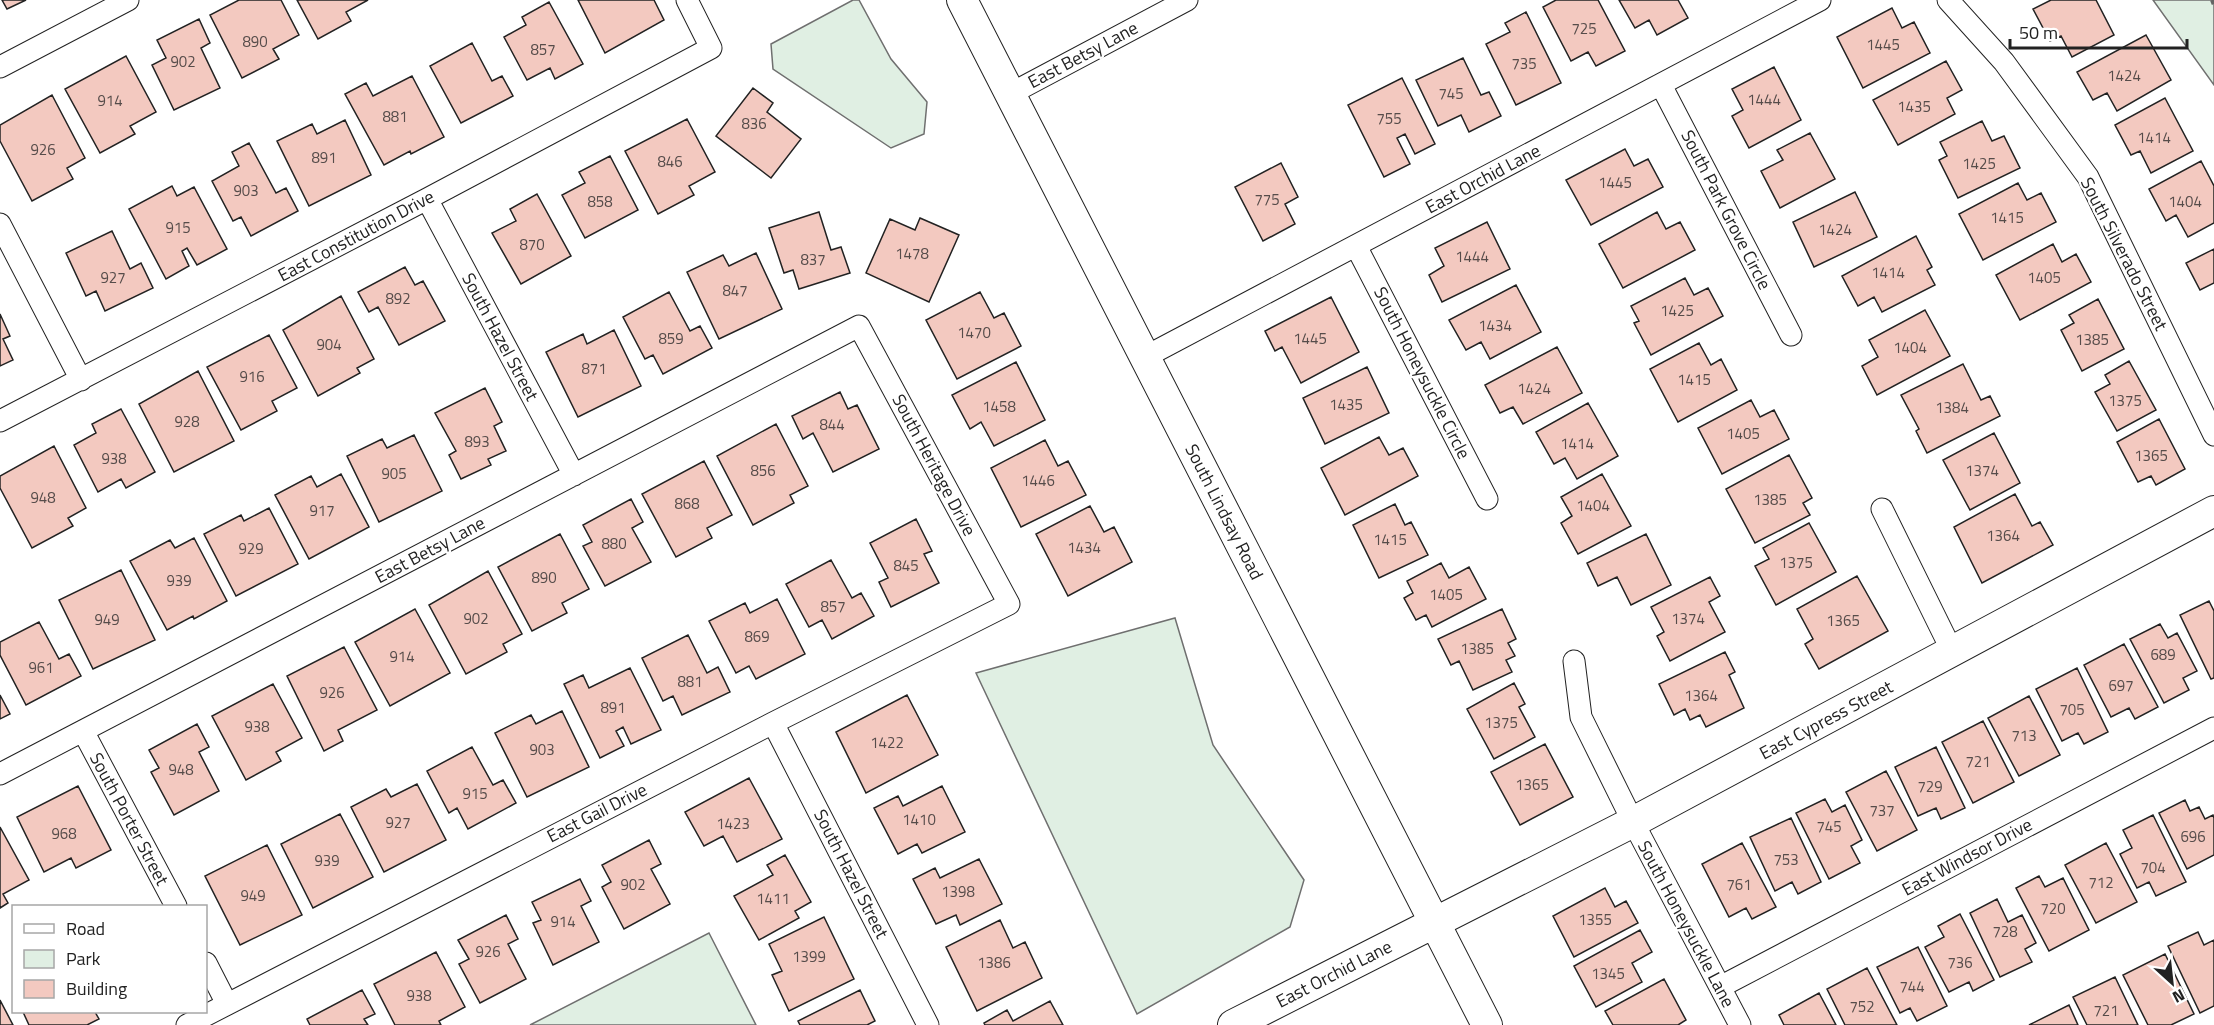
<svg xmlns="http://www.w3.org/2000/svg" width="2214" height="1025" font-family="'Titillium Web',sans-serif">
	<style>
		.green { fill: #e0efe3; stroke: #6f6f6f; stroke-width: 1.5 }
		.building { fill: #f3c9c0; stroke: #222; stroke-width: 1.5 }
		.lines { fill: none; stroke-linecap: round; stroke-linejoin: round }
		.street-casing { stroke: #222; stroke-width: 23 }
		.secondary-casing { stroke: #222; stroke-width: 32 }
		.path { stroke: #646464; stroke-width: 4; stroke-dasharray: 4.5 3; stroke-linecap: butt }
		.street { stroke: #fff; stroke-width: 21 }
		.secondary { stroke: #fff; stroke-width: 30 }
		.labels { text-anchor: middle; stroke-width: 4.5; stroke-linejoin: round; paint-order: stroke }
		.number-label { font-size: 15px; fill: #564c4a }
		.street-label { font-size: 18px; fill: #222; stroke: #fff }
	</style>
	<rect width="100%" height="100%" fill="#fff"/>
	<!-- green -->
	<path class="green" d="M853,0H859L891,59L927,102L924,134L891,148L773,69L771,44Z
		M2153,0H2214V85Z
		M1175,618L1213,745L1304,880L1290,927L1137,1014L976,673Z
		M709,933L756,1025H530Z"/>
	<!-- building -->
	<path class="building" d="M2,0H26L7,9Z
		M239,0H281L299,35L273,49L279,59L242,78L210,15Z
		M297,0H368L346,12L351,21L318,39Z
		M578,0H654L664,20L605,53Z
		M1556,0H1598L1625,51L1596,66L1588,52L1571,61L1543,7Z
		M1619,0H1678L1688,18L1657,35L1649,20L1635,28Z
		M2051,0H2096L2114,35L2072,57L2061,36L2050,41L2033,9Z
		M549,2L583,64L555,79L550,68L527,80L504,37L526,25L522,17Z
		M1892,8L1902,28L1914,22L1930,53L1863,88L1837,37Z
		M1526,12L1561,83L1516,105L1486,44L1510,32L1505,23Z
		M199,19L210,43L201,48L220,88L174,110L152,65L166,58L157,40Z
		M2146,35L2171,80L2117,111L2107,93L2093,100L2077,72Z
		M472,43L492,81L502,76L513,96L461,123L430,66Z
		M126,56L156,112L130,126L135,134L100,153L65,89Z
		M1463,58L1481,95L1489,92L1501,116L1469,132L1461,115L1438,126L1416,80Z
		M1946,61L1962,90L1947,98L1955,114L1898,145L1873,100Z
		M1774,67L1801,120L1749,148L1732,116L1743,110L1732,89Z
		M412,76L444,137L411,154L410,151L384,165L345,94L366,83L373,96Z
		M1402,78L1435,144L1415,154L1405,134L1397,138L1410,164L1384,177L1348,105Z
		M753,88L773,103L767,112L801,139L771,178L716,136Z
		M52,95L85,158L67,168L73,179L32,201L0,141V125Z
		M2165,98L2193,151L2151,173L2140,151L2131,155L2115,125Z
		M687,119L715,172L689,186L694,195L658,214L625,151Z
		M345,120L371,175L309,206L277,141L312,124L317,134Z
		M1982,121L1992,141L2004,136L2020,168L1958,198L1939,160L1947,156L1940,142Z
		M1810,133L1835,179L1780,208L1761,171L1783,160L1777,150Z
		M249,143L276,193L286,188L298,211L251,236L241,217L233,221L212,181L239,166L232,152Z
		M1625,149L1634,166L1648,159L1663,187L1591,225L1566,180Z
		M610,156L638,210L585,238L562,195L585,183L579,172Z
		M2201,161L2214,186V223L2188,237L2176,215L2166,221L2149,189Z
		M1281,163L1298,197L1285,204L1295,224L1263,241L1235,187Z
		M2018,183L2027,200L2041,193L2056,222L1983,260L1959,214Z
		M172,186L177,196L194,187L227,249L197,265L187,248L182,251L189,266L166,279L129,209Z
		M1855,192L1877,237L1814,267L1793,222Z
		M537,194L571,256L521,284L492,233L516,221L510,209Z
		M819,212L831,250L841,247L850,273L799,289L793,270L784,273L769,228Z
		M1657,212L1666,229L1680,222L1695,250L1623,288L1599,244Z
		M920,218L959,235L929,302L866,273L890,219L915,230Z
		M1487,222L1510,269L1442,302L1429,275L1444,266L1435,248Z
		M112,231L130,269L141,263L153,288L105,311L96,291L86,296L66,253Z
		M1916,236L1932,267L1927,270L1935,285L1882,312L1874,297L1858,306L1842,276Z
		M2053,244L2062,262L2076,254L2091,282L2020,320L1996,275Z
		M2214,249V283L2200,290L2186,263Z
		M756,253L782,309L719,339L687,272L723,255L729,266Z
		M405,267L415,285L423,281L445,321L399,345L378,307L369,312L358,292Z
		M1685,278L1694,295L1708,288L1723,316L1651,355L1634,323L1639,321L1631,306Z
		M1516,285L1541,332L1490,359L1481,342L1466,350L1449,320Z
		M669,292L690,331L700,326L712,348L663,374L653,355L645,359L623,317Z
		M980,292L994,318L1004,313L1021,346L957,379L926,320Z
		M341,296L374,359L357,368L360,373L318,396L283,330Z
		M1331,297L1359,352L1301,383L1282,347L1275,351L1265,331Z
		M2098,299L2124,349L2082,371L2061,330L2074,323L2069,315Z
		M1925,310L1950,356L1877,395L1862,366L1878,357L1869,340Z
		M0,314L10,336L3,339L13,360L0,366Z
		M614,330L641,386L578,417L546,352L583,334L587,344Z
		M269,335L297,388L272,401L277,411L241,430L207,367Z
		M1699,343L1711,365L1721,359L1737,390L1678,422L1650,369Z
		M1557,347L1582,393L1523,424L1513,407L1500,413L1485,385Z
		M2129,361L2156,410L2117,431L2095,392L2110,384L2105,375Z
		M1016,362L1045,420L994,446L981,422L970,429L952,395Z
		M1963,364L1981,400L1990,396L2000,416L1927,453L1916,431L1919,429L1901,395Z
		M1367,367L1389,413L1325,444L1303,398Z
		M198,371L234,441L174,472L139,404Z
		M485,388L502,422L494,426L506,451L488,459L491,465L461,479L449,455L456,451L435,413Z
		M840,392L848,409L857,405L879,449L833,472L813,433L803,439L792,416Z
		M1751,400L1760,417L1774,410L1789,439L1722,474L1698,428Z
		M1588,403L1618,456L1577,479L1565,458L1554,464L1536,432Z
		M121,409L155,472L126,488L121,479L98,492L74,445L96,433L92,424Z
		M2159,419L2185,469L2156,485L2151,476L2138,482L2117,442Z
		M776,424L808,486L790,495L794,503L753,525L717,456Z
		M1994,433L2020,483L1970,510L1943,460Z
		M414,435L442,491L379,522L347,456L382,439L387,448Z
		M1379,437L1389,455L1403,448L1418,476L1345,515L1321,468Z
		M1045,440L1058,466L1068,461L1086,495L1021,527L991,468Z
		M54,446L86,508L68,518L73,526L32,548L0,488V476Z
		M1789,455L1812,498L1803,503L1810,515L1755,543L1726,489Z
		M704,461L732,515L707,528L712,538L676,557L642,494Z
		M341,474L369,527L309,559L275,495L311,476L317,487Z
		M1602,474L1631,526L1578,554L1561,523L1572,516L1561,497Z
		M2015,494L2032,526L2040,522L2053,545L1982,583L1954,527Z
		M631,499L643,522L632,528L651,562L605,586L583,546L592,542L583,525Z
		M1395,504L1405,525L1411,522L1428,555L1379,578L1353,525Z
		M1090,506L1104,532L1114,527L1132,562L1068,596L1036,534Z
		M269,508L298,564L236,596L204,534L241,515L244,521Z
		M916,519L932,551L924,554L939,583L891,607L879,582L888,578L870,543Z
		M1809,523L1836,572L1776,605L1755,566L1769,559L1763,548Z
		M560,534L589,589L562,603L567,613L532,631L498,567Z
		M1646,534L1671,585L1631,605L1617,577L1598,586L1587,563Z
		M194,538L227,601L194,619L193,616L167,630L130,561L170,540L175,548Z
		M831,560L852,598L861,593L874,616L832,639L822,620L809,627L786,584Z
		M1441,563L1449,578L1469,567L1486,599L1432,627L1426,615L1416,620L1404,598L1413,593L1407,581Z
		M121,570L155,640L93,669L59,600Z
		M488,571L522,634L503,644L507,652L466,674L429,605Z
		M1857,576L1888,631L1819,669L1805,644L1813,639L1797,609Z
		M1710,577L1720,596L1709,602L1725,632L1670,661L1657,636L1664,632L1651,607Z
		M777,599L805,654L756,679L749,666L736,673L709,621L745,603L750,613Z
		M2209,601L2214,611V678L2211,679L2180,615Z
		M415,609L450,673L390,706L355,642Z
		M1502,609L1516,639L1508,643L1515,656L1506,660L1512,672L1473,690L1459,661L1451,665L1438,639Z
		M39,622L59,659L69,654L81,676L26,705L0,655V642Z
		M2160,624L2168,638L2177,633L2197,671L2183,678L2189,690L2164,703L2130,639Z
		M688,635L707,673L718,667L730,692L682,715L673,696L663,701L642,658Z
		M2124,644L2158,707L2135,719L2129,708L2111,717L2084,665Z
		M344,647L377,710L338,730L343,741L324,751L287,676Z
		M1725,652L1735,672L1729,675L1744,708L1706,727L1700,715L1690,720L1685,709L1674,715L1659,684Z
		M630,668L661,730L631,744L623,727L616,731L624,746L600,758L564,684L583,675L589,688Z
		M2077,668L2108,732L2084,744L2078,733L2062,741L2036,689Z
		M1514,683L1525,704L1519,707L1535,737L1494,759L1467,709Z
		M273,684L302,738L276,752L281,761L246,780L212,716Z
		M0,695L10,714L0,719Z
		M907,695L938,755L866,793L836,732Z
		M2029,696L2060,755L2019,776L1988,718Z
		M562,711L589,767L527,797L495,733L531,715L536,724Z
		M1983,721L2014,782L1973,803L1942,742Z
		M197,724L209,747L199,752L219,791L174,815L151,772L159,768L149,750Z
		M1545,744L1573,797L1520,825L1491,772Z
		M472,747L493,785L503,780L516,803L468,829L457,808L449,813L427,771Z
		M1936,747L1965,808L1941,819L1936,808L1918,816L1895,767Z
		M1886,771L1917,830L1877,851L1846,792Z
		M749,778L782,839L737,862L723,836L704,846L685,812Z
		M417,784L446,840L384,872L351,807L386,789L391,797Z
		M78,786L111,850L76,868L71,858L44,872L17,817Z
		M942,786L965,832L922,853L917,844L898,854L874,808L898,796L903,806Z
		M1825,799L1832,812L1845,805L1862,840L1851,846L1860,863L1829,879L1796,813Z
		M2185,800L2190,811L2199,807L2205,819L2213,815L2214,818V855L2187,869L2159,813Z
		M340,814L373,877L313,908L281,844Z
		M2153,815L2186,882L2156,896L2149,882L2137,888L2120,854L2132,848L2123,830Z
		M1791,818L1821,882L1798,894L1792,882L1775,891L1750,837Z
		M0,827L29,880L3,894L8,903L0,908Z
		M649,840L661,864L651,869L670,904L624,929L602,887L611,882L602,865Z
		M1742,843L1776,907L1752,919L1746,908L1729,917L1702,864Z
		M2106,843L2137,902L2096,923L2065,865Z
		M267,845L302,915L240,945L205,876Z
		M785,855L811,902L795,911L799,918L759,940L734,896L773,875L767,865Z
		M979,859L1002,904L960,925L956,915L936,924L913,879L935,868L940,878Z
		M2039,876L2045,887L2063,878L2089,930L2049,951L2016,888Z
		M580,879L591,901L581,906L599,942L553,965L533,923L541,920L532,902Z
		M1605,888L1615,907L1626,901L1638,923L1574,957L1553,916Z
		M1997,899L2008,922L2022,915L2036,943L2025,949L2032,962L2000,977L1970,913Z
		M1960,914L1994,980L1973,991L1969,982L1949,992L1925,947L1944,937L1938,926Z
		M506,915L518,939L508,944L526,979L480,1003L459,964L469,959L458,940Z
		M824,917L854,979L789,1011L772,975L782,971L769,944Z
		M1000,920L1013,948L1025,942L1042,978L977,1011L946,947Z
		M1640,930L1652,952L1632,963L1642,982L1596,1007L1574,966Z
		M2198,932L2204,945L2214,940V1006L2200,1013L2168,946Z
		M1918,947L1947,1006L1917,1021L1910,1008L1900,1013L1877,967Z
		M436,952L465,1007L439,1021L441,1025H395L374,984Z
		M2165,954L2194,1014L2171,1025H2148L2123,975Z
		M1867,968L1897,1025H1845L1827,989Z
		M2115,977L2138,1025H2087L2073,997Z
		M1664,979L1686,1020L1678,1025H1613L1605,1011Z
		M362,990L375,1014L364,1019L368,1025H310L307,1019Z
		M860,990L875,1021L867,1025H800L798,1021Z
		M1819,993L1836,1025H1784L1779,1015Z
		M0,1000L13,1025H0Z
		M1050,1001L1063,1025H985L984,1023L1007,1010L1013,1021Z
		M2069,1005L2078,1025H2029Z
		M23,1012H95L99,1019L87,1025H29Z"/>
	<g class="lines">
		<defs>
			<path id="street" d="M1948,0L2004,62L2088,177L2214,435
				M0,67L128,0
				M1661,85L1791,335
				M1010,94L1187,0
				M427,199L574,475
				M0,224L81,380
				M1356,246L1487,499
				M1145,357L1820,0
				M0,421L427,199L711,48L687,0
				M1882,509L1953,653
				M1574,661L1581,717L1633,822L1740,1025
				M773,723L928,1025
				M83,731L176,906
				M0,774L859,326L1009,604L773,723L187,1025
				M206,963L227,1004
				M1720,987L2214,728"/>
			<path id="secondary" d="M962,0L1487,1025
				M1233,1025L1633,822L2214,511"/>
		</defs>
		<!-- street casing -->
		<use href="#street" class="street-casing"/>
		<!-- secondary casing -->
		<use href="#secondary" class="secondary-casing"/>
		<!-- path -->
		<path class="path" d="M2212,0L2214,5"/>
		<!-- street -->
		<use href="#street" class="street"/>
		<!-- secondary -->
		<use href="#secondary" class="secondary"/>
	</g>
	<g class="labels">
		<!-- number labels -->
		<g class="number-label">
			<text x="1584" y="34">725</text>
			<text x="255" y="47">890</text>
			<text x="1883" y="50">1445</text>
			<text x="543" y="55">857</text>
			<text x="183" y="67">902</text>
			<text x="1524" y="69">735</text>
			<text x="2124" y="81">1424</text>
			<text x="1451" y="99">745</text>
			<text x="1764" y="105">1444</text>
			<text x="110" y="106">914</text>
			<text x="1914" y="112">1435</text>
			<text x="395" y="122">881</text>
			<text x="1389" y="124">755</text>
			<text x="754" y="129">836</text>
			<text x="2154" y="143">1414</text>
			<text x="43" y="155">926</text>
			<text x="324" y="163">891</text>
			<text x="670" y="167">846</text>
			<text x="1979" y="169">1425</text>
			<text x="1615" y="188">1445</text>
			<text x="246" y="196">903</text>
			<text x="1267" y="205">775</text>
			<text x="600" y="207">858</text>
			<text x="2185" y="207">1404</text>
			<text x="2007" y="223">1415</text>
			<text x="178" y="233">915</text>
			<text x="1835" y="235">1424</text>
			<text x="532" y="250">870</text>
			<text x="912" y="259">1478</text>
			<text x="1472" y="262">1444</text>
			<text x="813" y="265">837</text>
			<text x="1888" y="278">1414</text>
			<text x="113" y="283">927</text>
			<text x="2044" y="283">1405</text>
			<text x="735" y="296">847</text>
			<text x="398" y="304">892</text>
			<text x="1677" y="316">1425</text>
			<text x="1495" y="331">1434</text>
			<text x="974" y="338">1470</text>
			<text x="671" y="344">859</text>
			<text x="1310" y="344">1445</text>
			<text x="2092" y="345">1385</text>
			<text x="329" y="350">904</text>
			<text x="1910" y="353">1404</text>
			<text x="594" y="374">871</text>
			<text x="252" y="382">916</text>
			<text x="1694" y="385">1415</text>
			<text x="1534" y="394">1424</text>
			<text x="2125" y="406">1375</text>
			<text x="1346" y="410">1435</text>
			<text x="999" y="412">1458</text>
			<text x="1952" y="413">1384</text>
			<text x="187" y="427">928</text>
			<text x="832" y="430">844</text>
			<text x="1743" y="439">1405</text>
			<text x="477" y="447">893</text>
			<text x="1577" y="449">1414</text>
			<text x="2151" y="461">1365</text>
			<text x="114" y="464">938</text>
			<text x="763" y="476">856</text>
			<text x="1982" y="476">1374</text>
			<text x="394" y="479">905</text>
			<text x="1038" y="486">1446</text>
			<text x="43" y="503">948</text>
			<text x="1770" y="505">1385</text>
			<text x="687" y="509">868</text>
			<text x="1593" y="511">1404</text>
			<text x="322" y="516">917</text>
			<text x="2003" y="541">1364</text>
			<text x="1390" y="545">1415</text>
			<text x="614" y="549">880</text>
			<text x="1084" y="553">1434</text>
			<text x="251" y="554">929</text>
			<text x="1796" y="568">1375</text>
			<text x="906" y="571">845</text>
			<text x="544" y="583">890</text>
			<text x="179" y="586">939</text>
			<text x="1446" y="600">1405</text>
			<text x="833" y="612">857</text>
			<text x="476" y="624">902</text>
			<text x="1688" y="624">1374</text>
			<text x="107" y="625">949</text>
			<text x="1843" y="626">1365</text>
			<text x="757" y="642">869</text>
			<text x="1477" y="654">1385</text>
			<text x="2163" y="660">689</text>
			<text x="402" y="662">914</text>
			<text x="41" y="673">961</text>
			<text x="690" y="687">881</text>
			<text x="2121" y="691">697</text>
			<text x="332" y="698">926</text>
			<text x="1701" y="701">1364</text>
			<text x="613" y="713">891</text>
			<text x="2072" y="715">705</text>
			<text x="1501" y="728">1375</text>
			<text x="257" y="732">938</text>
			<text x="2024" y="741">713</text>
			<text x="887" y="748">1422</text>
			<text x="542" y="755">903</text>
			<text x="1978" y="767">721</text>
			<text x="181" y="775">948</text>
			<text x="1532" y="790">1365</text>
			<text x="1930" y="792">729</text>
			<text x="475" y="799">915</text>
			<text x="1882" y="816">737</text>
			<text x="919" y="825">1410</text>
			<text x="398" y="828">927</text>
			<text x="733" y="829">1423</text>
			<text x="1829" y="832">745</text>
			<text x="64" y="839">968</text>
			<text x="2193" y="842">696</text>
			<text x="1786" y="865">753</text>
			<text x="327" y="866">939</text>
			<text x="2153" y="873">704</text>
			<text x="2101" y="888">712</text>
			<text x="633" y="890">902</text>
			<text x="1739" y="890">761</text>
			<text x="958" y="897">1398</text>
			<text x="253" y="901">949</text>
			<text x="773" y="904">1411</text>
			<text x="2053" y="914">720</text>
			<text x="1595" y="925">1355</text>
			<text x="563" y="927">914</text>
			<text x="2005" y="937">728</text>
			<text x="488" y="957">926</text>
			<text x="809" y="962">1399</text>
			<text x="994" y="968">1386</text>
			<text x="1960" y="968">736</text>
			<text x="1608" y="979">1345</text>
			<text x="1912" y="992">744</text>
			<text x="419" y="1001">938</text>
			<text x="1862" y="1012">752</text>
			<text x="2106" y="1016">721</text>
		</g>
		<!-- street labels -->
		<g class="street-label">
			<text transform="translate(1083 55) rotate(-28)" y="6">East Betsy Lane</text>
			<text transform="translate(1483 179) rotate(-28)" y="6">East Orchid Lane</text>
			<text transform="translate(1726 210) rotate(63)" y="6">South Park Grove Circle</text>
			<text transform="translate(356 236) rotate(-28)" y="6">East Constitution Drive</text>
			<text transform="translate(2124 254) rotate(63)" y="6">South Silverado Street</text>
			<text transform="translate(500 337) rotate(62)" y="6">South Hazel Street</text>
			<text transform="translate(1422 373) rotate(63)" y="6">South Honeysuckle Circle</text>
			<text transform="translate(934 465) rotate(62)" y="6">South Heritage Drive</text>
			<text transform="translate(1224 512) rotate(63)" y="6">South Lindsay Road</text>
			<text transform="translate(430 550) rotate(-28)" y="6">East Betsy Lane</text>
			<text transform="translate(1826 720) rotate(-28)" y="6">East Cypress Street</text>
			<text transform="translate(597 813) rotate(-27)" y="6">East Gail Drive</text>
			<text transform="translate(129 819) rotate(62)" y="6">South Porter Street</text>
			<text transform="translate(1967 857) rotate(-28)" y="6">East Windsor Drive</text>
			<text transform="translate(851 874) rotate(63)" y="6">South Hazel Street</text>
			<text transform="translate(1686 924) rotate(62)" y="6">South Honeysuckle Lane</text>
			<text transform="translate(1334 974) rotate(-27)" y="6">East Orchid Lane</text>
		</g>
	</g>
	<!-- legend -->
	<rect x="12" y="905" width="195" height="108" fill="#ffffff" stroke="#a7a7a7" stroke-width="1.5"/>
	<rect x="24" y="924" width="30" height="9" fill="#ffffff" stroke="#a7a7a7" stroke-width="1.5"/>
	<text x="66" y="935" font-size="18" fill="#222222">Road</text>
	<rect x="24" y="950" width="30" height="18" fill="#e0efe3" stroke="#a7a7a7" stroke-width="1.5"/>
	<text x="66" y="965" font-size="18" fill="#222222">Park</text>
	<rect x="24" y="980" width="30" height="18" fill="#f3c9c0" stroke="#a7a7a7" stroke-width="1.5"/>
	<text x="66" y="995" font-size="18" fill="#222222">Building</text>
	<!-- north arrow -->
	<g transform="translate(2172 983) rotate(153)" stroke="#ffffff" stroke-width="4.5" paint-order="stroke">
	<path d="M0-4.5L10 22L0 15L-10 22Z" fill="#222222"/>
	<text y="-9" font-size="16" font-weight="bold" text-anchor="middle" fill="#222222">N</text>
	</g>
	<!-- scale -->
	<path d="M2010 39v9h177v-9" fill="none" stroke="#222222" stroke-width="3"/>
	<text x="2019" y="39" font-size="18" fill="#222222" stroke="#ffffff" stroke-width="4.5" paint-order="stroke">50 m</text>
</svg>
